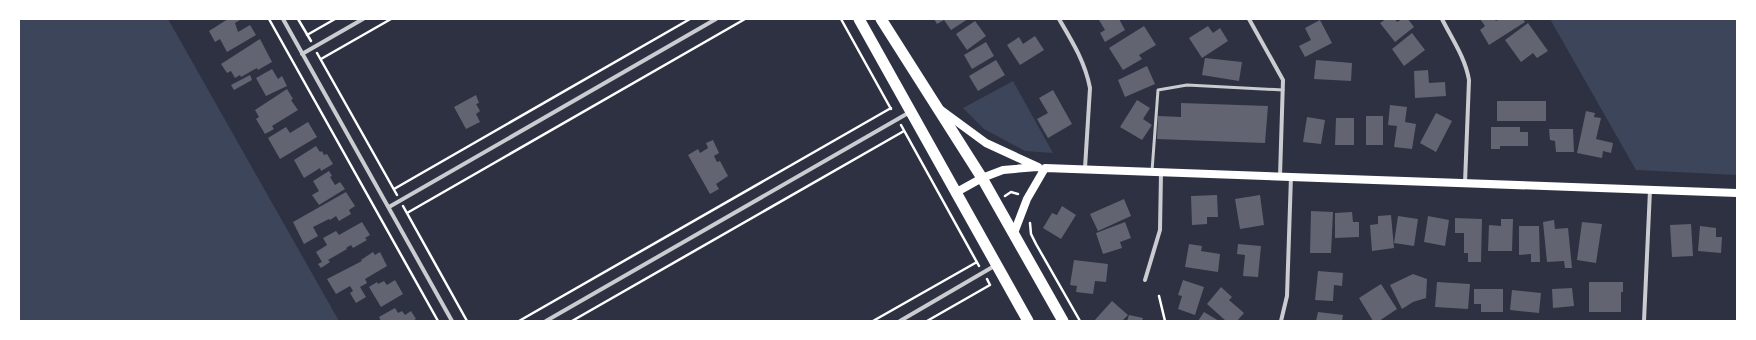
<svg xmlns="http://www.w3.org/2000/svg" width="1756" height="340" font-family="Commissioner,sans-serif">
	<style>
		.green { fill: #3c4559 }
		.building { fill: #626471 }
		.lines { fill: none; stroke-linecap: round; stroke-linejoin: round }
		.path { stroke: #fff; stroke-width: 2.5 }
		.service { stroke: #caccd0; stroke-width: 3 }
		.minor { stroke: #caccd0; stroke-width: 4 }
		.secondary { stroke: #fff; stroke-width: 8 }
		.trunk { stroke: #fff; stroke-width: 11 }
	</style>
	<rect width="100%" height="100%" fill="#2d3142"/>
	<!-- green -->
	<path class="green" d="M19,19H168L339,321H19Z
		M1550,19H1737V175L1636,170Z
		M1013,81L1053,153L1025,151L984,129L963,108Z"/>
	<!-- building -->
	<path class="building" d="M228,19H240V20L235,23L238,32L250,25L256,35L227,52L220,39L215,42L209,31Z
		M934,19H968L951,30L944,20L937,24Z
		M1101,19H1119L1125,30L1105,42L1100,33L1105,30L1099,20Z
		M1386,19H1395L1397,22L1402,19H1408L1414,27L1395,42L1380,23Z
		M1480,19H1494L1496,21L1500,19H1523L1525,22L1489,45L1480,30L1485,26Z
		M1320,20L1332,43L1305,57L1299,46L1311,40L1305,28Z
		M975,21L986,36L967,50L956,34Z
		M1528,23L1548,51L1537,58L1533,53L1521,62L1505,40Z
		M1144,26L1156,45L1139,55L1142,59L1123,70L1109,48Z
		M1208,26L1213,33L1220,28L1228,41L1202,58L1189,38Z
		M1412,33L1425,50L1404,66L1392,49Z
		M1035,36L1044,50L1020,65L1007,45L1019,37L1023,44Z
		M260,39L272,62L258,70L257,68L241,77L240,75L235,78L231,71L227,73L221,64Z
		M986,42L994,56L972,69L964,55Z
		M1205,58L1242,62L1239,81L1202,75Z
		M996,60L1005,75L978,91L969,76Z
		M1316,60L1352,63L1351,81L1314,79Z
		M1147,66L1155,84L1125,97L1118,80Z
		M272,69L278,79L282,76L287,86L266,96L256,78Z
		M1428,70L1429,83L1445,82L1446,96L1415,98L1414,71Z
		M250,75L252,80L234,90L231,85Z
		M287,89L293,99L291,100L298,110L272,126L274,129L265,134L256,119L259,117L255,110Z
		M1053,90L1072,124L1048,138L1037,119L1048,113L1039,98Z
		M476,95L479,103L476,104L480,111L476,114L480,122L466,129L454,107Z
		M1137,100L1150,108L1143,119L1152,125L1142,140L1120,127Z
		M1497,101H1546V121H1497Z
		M1181,103L1268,106L1265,143L1157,139L1158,116L1181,117Z
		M1390,105L1407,107L1405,122L1416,124L1412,149L1394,147L1397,126L1388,125Z
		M1586,111L1595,113L1594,117L1601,118L1596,139L1613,143L1611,153L1603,151L1602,158L1577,153Z
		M1436,113L1452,121L1436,152L1420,143Z
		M1366,116H1383V145H1366Z
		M1307,117L1325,120L1321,144L1303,142Z
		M1336,118H1354V145H1335Z
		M308,122L317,137L280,159L268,138L286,127L290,133Z
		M1491,127H1520V132H1528V146H1500V149H1491Z
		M1549,129H1573L1574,152H1556L1555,141L1550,140Z
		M713,140L719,153L714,156L717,162L720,161L728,176L716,184L719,189L710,194L688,155L698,149L700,153L708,148L706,143Z
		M316,146L320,152L322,151L324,155L327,154L333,164L321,171L320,168L304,178L294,160Z
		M329,171L332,176L330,177L335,185L340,182L345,189L319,205L312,195L319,191L313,181Z
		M346,192L355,206L349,210L351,214L339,221L336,216L330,220L329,219L313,227L318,236L304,244L293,222Z
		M1217,195L1218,217H1207V224L1192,225L1191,196Z
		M1260,195L1264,225L1240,229L1235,199Z
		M1124,199L1131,216L1098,231L1090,214Z
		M1062,206L1076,215L1061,239L1043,228L1052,213L1057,215Z
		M1311,211L1333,212L1331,253H1310Z
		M1352,212L1353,222H1359V237L1335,238V213Z
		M1391,215L1394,248L1372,251L1370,225L1378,224V216Z
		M1398,216L1418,219L1414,246L1394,243Z
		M1428,216L1449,220L1445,246L1424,242Z
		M1455,218L1482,219L1481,262H1468V253H1464V233H1455Z
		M1501,219H1513L1512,251H1488L1489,225L1501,226Z
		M1554,220L1555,229L1568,228L1572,268H1565L1564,261L1547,262L1543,222Z
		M362,222L370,235L365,238L367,240L353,248L351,245L346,248L347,249L328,260L330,262L321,268L318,264L322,262L316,252L327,245L323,238L336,231L339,235Z
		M1125,222L1131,238L1120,242L1122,248L1103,254L1096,233Z
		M1582,222L1602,224L1596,263L1577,260Z
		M1691,224L1693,256L1672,257L1670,225Z
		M1519,226H1539L1540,262H1531V254L1519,255Z
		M1700,226L1716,228V237H1722L1721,253L1698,251Z
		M1189,244L1202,246L1201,251L1220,254L1218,272L1185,267Z
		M1238,244L1261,246L1258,277L1243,276L1245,255L1237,254Z
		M373,252L375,255L380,252L387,266L365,279L367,283L360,287L366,297L356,303L350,293L353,291L350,286L336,294L327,279L362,261L361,260Z
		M1074,260L1108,264L1106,282L1095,281L1093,294L1076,292L1077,286L1070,285Z
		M1318,271L1343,273L1342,286L1334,285L1333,301L1315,300Z
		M1413,274L1427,279L1426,298L1413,302L1402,309L1390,285Z
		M395,280L403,294L381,307L369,287L377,282L378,284L384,281L387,285Z
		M1183,280L1204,287L1195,315L1178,309L1182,296L1178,295Z
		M1437,282L1470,284L1468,309L1435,307Z
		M1589,282H1623V292H1621V312H1589Z
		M1381,284L1397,309L1379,321H1373L1359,298Z
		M1221,287L1232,297L1229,300L1244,313L1237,321H1226L1207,304Z
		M1572,288L1574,306L1553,308L1552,289Z
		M1474,289H1503V312H1481V304H1474Z
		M1512,290L1541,293L1539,313L1510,310Z
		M1112,301L1128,315L1122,321H1094Z
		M395,308L398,313L402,311L405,315L411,311L416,319L412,321H381L379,317Z
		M1204,312L1219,321H1198Z
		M1318,312L1343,315L1342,321H1316Z
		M1129,315L1143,318L1142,321H1127Z"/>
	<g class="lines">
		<!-- path -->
		<path class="path" d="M269,19L438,321
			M298,19L311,41
			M841,19L891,109
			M307,35L335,19
			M317,53L397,195
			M321,59L391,19
			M901,125L979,266
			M394,189L690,19
			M1005,196L1011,192L1018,194
			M403,206L467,321
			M407,213L745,19
			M1030,223L1031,234L1036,244L1080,321
			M1159,296L1165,321
			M519,321L891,108
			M572,321L904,131
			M873,321L977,262
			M927,321L990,285L987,279"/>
		<!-- service -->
		<path class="service" d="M1152,171L1158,90L1187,85L1283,90"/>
		<!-- minor -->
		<path class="minor" d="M283,19L452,321
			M1059,19C1072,41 1085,62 1090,88L1085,168
			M1249,19L1283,80L1280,176
			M1442,19C1452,39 1465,57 1469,80L1465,183
			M302,54L363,19
			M389,207L716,19
			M1145,280L1160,230L1161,173
			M546,321L910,112
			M900,321L996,265
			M1281,321L1287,296L1291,176
			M1644,321L1650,190"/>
		<!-- secondary -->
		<path class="secondary" d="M941,110L986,143L1038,167
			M955,193L982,178L1003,170L1037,167
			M1014,233L1027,199L1045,168L1737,193"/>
		<!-- trunk -->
		<path class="trunk" d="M859,19L1028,321
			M881,19L982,178L1063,321"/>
	</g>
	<!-- border -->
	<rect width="1756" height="340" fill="none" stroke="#ffffff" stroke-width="40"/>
</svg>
